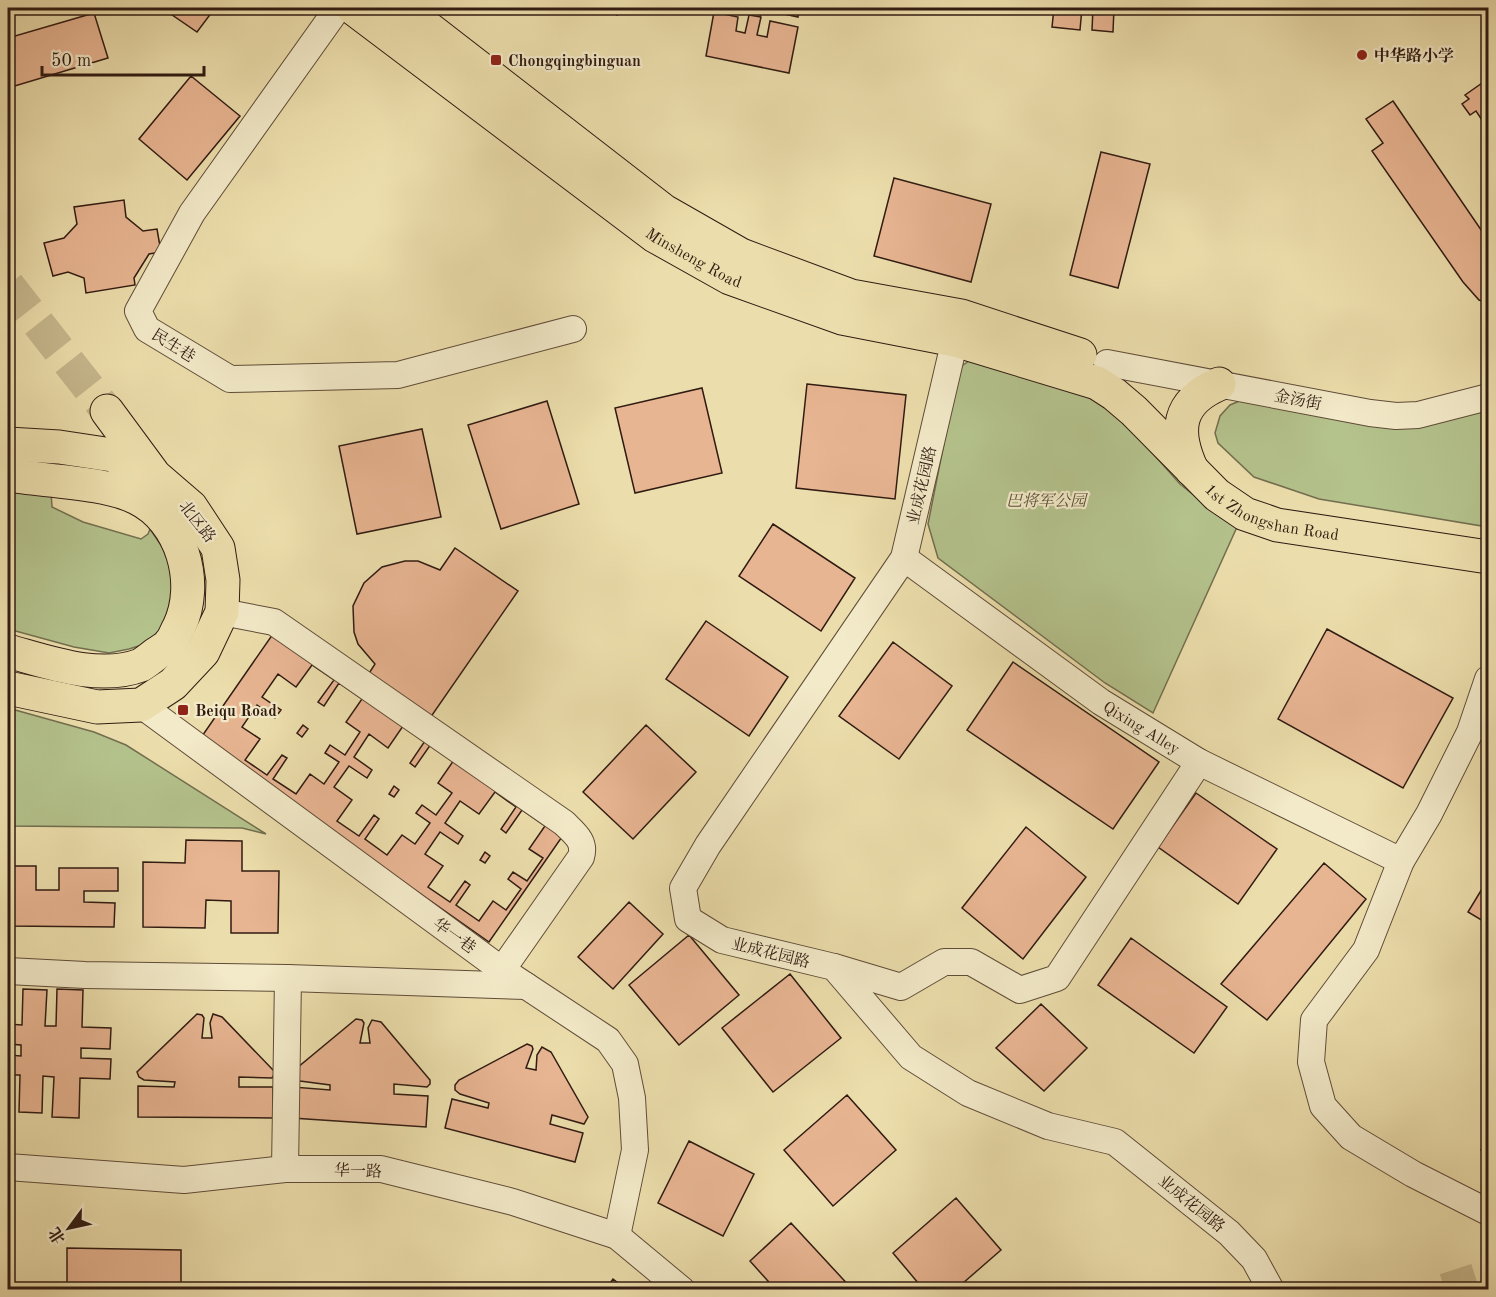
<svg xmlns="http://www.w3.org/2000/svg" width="1496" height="1297" font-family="'Old Standard TT','Noto Serif SC',serif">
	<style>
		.green { fill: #b4c28c; stroke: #726e4f; stroke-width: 1.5 }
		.building { fill: #e8b592; stroke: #301b12; stroke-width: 1.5; fill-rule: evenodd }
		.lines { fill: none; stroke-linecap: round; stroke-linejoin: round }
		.major-tunnel { stroke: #c6b78d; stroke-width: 33; stroke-dasharray: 33 16; stroke-linecap: butt }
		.highway-tunnel { stroke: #c6b78d; stroke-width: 33; stroke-dasharray: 33 16; stroke-linecap: butt }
		.minor-casing { stroke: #5f4c38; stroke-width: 28 }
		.major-casing { stroke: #301b12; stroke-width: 35 }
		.minor { stroke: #f3eac9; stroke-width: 26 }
		.major { stroke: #ecdeac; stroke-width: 33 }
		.poi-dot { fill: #8f2418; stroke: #f3eac9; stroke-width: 2 }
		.labels { text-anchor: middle; stroke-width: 4.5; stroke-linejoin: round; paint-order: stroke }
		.poi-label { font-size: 16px; font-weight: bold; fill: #301b12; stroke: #f3eac9; text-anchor: start }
		.street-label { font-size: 16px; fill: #301b12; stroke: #f3eac9 }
		.park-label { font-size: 16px; font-style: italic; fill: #584d37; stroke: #f3eac9 }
	</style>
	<rect width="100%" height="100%" fill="#ecdeac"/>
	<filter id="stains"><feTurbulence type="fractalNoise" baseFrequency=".00333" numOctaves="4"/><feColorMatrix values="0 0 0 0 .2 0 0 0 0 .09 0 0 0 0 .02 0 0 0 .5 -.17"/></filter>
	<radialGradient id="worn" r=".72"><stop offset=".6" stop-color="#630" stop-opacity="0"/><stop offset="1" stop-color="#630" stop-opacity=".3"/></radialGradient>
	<!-- green -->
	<path class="green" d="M973,358L1083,388L1116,412L1180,484L1211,509L1237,527L1153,713L1105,683L938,558L928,524L959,368Z
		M1244,399L1488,407V527L1319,499L1254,477L1218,443L1215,433L1220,416L1230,405Z
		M8,487L51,492L52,507L83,522L141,539L148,534L150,529L169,557L175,600L162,627L148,643L129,649L109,653L74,647L8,629Z
		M8,708L94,732L126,745L266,834L242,828L8,826Z"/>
	<!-- building -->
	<path class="building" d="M162,8H215L197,32Z
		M607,8H624L617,15Z
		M750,8H762L760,17L749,15Z
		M771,8H799L798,17L770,11Z
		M1054,8H1082L1080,30L1052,27Z
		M1093,8H1114L1113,32L1092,30Z
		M714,12L738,17L736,31L745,33L749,15L761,17L757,35L767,37L770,21L798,27L789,73L706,56Z
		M94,13L108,58L8,88V38Z
		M191,76L240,116L187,180L139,139Z
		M1485,81L1488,86V129L1476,111L1470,115L1462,104L1469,99L1465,95Z
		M1393,101L1488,240V264L1482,269L1488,275V303L1479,300L1463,282L1372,151L1383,143L1366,119Z
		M1101,152L1150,164L1118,288L1070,275Z
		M894,178L991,204L971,282L874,256Z
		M124,200L126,217L143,231L157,229L161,252L149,254L134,278L135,285L86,293L84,278L68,272L53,276L44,243L64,238L77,224L74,207Z
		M807,384L906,395L895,499L796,488Z
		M702,388L722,473L635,493L615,408Z
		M547,401L579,504L501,529L468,425Z
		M422,429L441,517L357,534L339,446Z
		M773,524L855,578L821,631L739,576Z
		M455,548L518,591L428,721L366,678L375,664L358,644L354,632L353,606L364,583L382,567L405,561H418L440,570Z
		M706,621L788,677L749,736L666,679Z
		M1327,629L1453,698L1403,788L1278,719Z
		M275,631L564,834L489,942L200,739Z
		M893,642L952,686L899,759L839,716Z
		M1013,662L1159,762L1113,829L967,730Z
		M312,665L334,680L318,702L324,706L339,683L362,699L346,722L360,732L345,755L330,745L325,753L339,762L324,784L310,774L296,794L273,779L287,758L282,755L267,775L245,760L260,739L242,727L257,705L275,718L281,710L262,697L278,674L296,687ZM303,725L308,729L302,737L297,733Z
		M646,725L696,772L633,839L583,792Z
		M403,726L425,741L410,763L415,767L431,744L454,760L438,783L452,793L436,815L422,805L416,813L430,823L415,844L402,835L387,855L365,839L379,819L374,815L359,836L337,821L352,800L334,787L349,766L367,778L372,770L354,757L369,734L388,748ZM394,786L399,790L394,797L389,794Z
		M495,792L516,807L501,829L506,833L522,810L545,826L529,849L543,858L527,881L513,872L508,879L521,889L506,910L493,901L479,921L456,905L470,885L465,881L450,902L428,887L443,866L425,854L440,832L458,844L463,836L445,823L460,801L479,814ZM485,852L490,856L485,863L480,860Z
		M1196,793L1277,849L1238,904L1158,847Z
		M1026,827L1086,877L1023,959L962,908Z
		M186,840L242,841V871H279L278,933H231V901L206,900L205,928L143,927V862L185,863Z
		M1324,863L1366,899L1267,1020L1221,984Z
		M8,866H36V890H59V868H118V891H84V902L115,903L114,927L8,926L10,885H8Z
		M1488,879V924L1468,912Z
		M629,902L663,934L613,989L578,957Z
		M689,935L739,995L679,1045L629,985Z
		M1131,938L1227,1007L1194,1053L1098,985Z
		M790,974L841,1038L773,1092L722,1028Z
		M23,989L47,990L45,1026H56L57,989L83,990L82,1027L111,1028L110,1049L81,1048V1058L111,1059L110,1079L80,1078L79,1118L52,1117L54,1077L43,1076L42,1113L19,1112L20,1075H8V1055L21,1056V1045L8,1044V1024L22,1025Z
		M1041,1004L1087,1048L1044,1091L996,1048Z
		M197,1014L202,1015L204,1018L202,1038H212L210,1023L213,1014L222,1017L274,1071V1075L272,1078L239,1077V1087H273V1118L138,1117V1086L174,1087L175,1082L144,1080L139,1077L137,1072Z
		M356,1019L362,1020L364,1023L360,1043H370L368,1028L372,1020L381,1022L430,1080V1084L427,1087L394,1084V1094L428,1096L426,1127L292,1118L293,1087L330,1090V1085L300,1081L295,1078L297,1068Z
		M527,1044L532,1046L533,1049L526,1068L536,1070L537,1055L542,1047L551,1052L588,1117L584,1124L552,1115L550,1124L583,1133L575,1162L445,1128L452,1099L488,1108L489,1103L460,1094L455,1090V1085L459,1080Z
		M847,1095L896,1150L833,1206L784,1150Z
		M1488,1139V1156L1481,1150Z
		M689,1141L754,1174L723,1236L658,1203Z
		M956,1198L1001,1250L955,1290H924L893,1253Z
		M791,1223L853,1290H776L750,1261Z
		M67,1248L181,1250V1290H67Z
		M613,1279L627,1290H605Z
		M528,1283L542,1290H524Z"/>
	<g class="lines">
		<!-- major-tunnel -->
		<path class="major-tunnel" d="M8,285L107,411"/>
		<!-- highway-tunnel -->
		<path class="highway-tunnel" d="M1445,1290L1488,1276"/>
		<defs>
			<g id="minor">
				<path d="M338,8L192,213L138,311L147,329L230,379L398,375L573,329"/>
				<path d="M959,322L904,558L708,845L683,888L688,919L722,940L834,967L911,1057L968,1093L1048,1126L1115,1142L1229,1233L1254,1259L1271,1290"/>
				<path d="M1107,363L1370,413L1396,416L1418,415L1488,397"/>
				<path id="s1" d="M904,558L1101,702L1199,762L1401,861"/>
				<path d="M222,612L274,622L564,823C574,833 586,841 581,857L502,970"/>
				<path d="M1488,679L1470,732L1429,814L1401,861L1366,950L1314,1020L1311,1062L1323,1106L1351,1137L1413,1174L1488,1212"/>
				<path d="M141,705L502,970L608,1040L625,1064L632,1098L635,1150L617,1236"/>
				<path d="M834,967L901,987L944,962H971L1020,990L1057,978L1199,762"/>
				<path d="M8,971L85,975L288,978L526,986"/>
				<path d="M8,1167L184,1180L285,1169H381L513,1202L617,1236L682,1290"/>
				<path d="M285,1169L288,978"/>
			</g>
			<g id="major">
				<path id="s2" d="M353,8L655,236L730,278L842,318L955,340L1097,383L1114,394L1134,411L1217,495L1245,514L1277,525L1488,557"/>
				<path d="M402,8L664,211L741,255L851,296L961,316L1080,355"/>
				<path d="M107,411L152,472"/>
				<path d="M8,444L59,447L112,455L155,476L191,507L218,548L223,580L222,612L203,652L173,684L141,705L97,707L8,688"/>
				<path d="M1192,470C1174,431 1177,402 1219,384"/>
				<path d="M8,475C44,481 105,482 137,498C182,520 200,583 179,627C176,632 174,639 170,643C167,648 160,651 156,654C151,658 146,662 141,665C99,681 48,662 8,651"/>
			</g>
		</defs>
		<!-- minor casing -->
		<use href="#minor" class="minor-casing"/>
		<!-- major casing -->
		<use href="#major" class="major-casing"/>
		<!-- minor -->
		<use href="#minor" class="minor"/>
		<!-- major -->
		<use href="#major" class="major"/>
	</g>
	<!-- markers -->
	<g class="poi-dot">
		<circle cx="1362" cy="55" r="6"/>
		<rect x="490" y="54" width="12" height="12" rx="3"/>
		<rect x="177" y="704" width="12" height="12" rx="3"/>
	</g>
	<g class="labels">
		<!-- poi labels -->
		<g class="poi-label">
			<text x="1374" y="61">中华路小学</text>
			<text x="508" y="66">Chongqingbinguan</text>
			<text x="195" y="716">Beiqu Road</text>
		</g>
		<!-- street labels -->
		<g class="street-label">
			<text dy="6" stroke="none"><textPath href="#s2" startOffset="423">Minsheng Road</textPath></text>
			<text transform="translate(174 345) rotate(32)" y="6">民生巷</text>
			<text transform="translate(1298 399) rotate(11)" y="6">金汤街</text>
			<text transform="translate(921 485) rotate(-77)" y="6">业成花园路</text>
			<text dy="6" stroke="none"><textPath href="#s2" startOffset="1070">1st Zhongshan Road</textPath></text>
			<text transform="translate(198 521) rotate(52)" y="6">北区路</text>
			<text dy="6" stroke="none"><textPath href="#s1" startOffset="292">Qixing Alley</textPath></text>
			<text transform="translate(455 935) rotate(36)" y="6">华一巷</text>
			<text transform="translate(771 952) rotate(14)" y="6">业成花园路</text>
			<text transform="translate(358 1170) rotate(2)" y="6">华一路</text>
			<text transform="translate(1192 1203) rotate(39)" y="6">业成花园路</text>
		</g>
		<!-- park labels -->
		<g class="park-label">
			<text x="1046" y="506">巴将军公园</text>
		</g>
	</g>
	<!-- margin -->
	<rect width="1496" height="1297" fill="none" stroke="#ecdeac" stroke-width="30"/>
	<rect x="9" y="9" width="1478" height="1279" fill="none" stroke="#301b12" stroke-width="3"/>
	<rect x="15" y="15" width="1466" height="1267" fill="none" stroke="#301b12" stroke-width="1.5"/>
	<!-- north arrow -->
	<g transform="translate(69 1228) rotate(237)" stroke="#f3eac9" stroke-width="4.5" paint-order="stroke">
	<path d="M0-4.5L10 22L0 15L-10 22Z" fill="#301b12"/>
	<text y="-9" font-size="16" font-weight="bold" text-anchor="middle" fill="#301b12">北</text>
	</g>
	<!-- scale -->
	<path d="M42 66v9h162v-9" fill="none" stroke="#301b12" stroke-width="3"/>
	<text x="51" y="66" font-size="18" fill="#301b12" stroke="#f3eac9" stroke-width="4.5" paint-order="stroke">50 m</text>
	<rect width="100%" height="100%" filter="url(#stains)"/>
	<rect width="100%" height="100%" fill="url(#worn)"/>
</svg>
